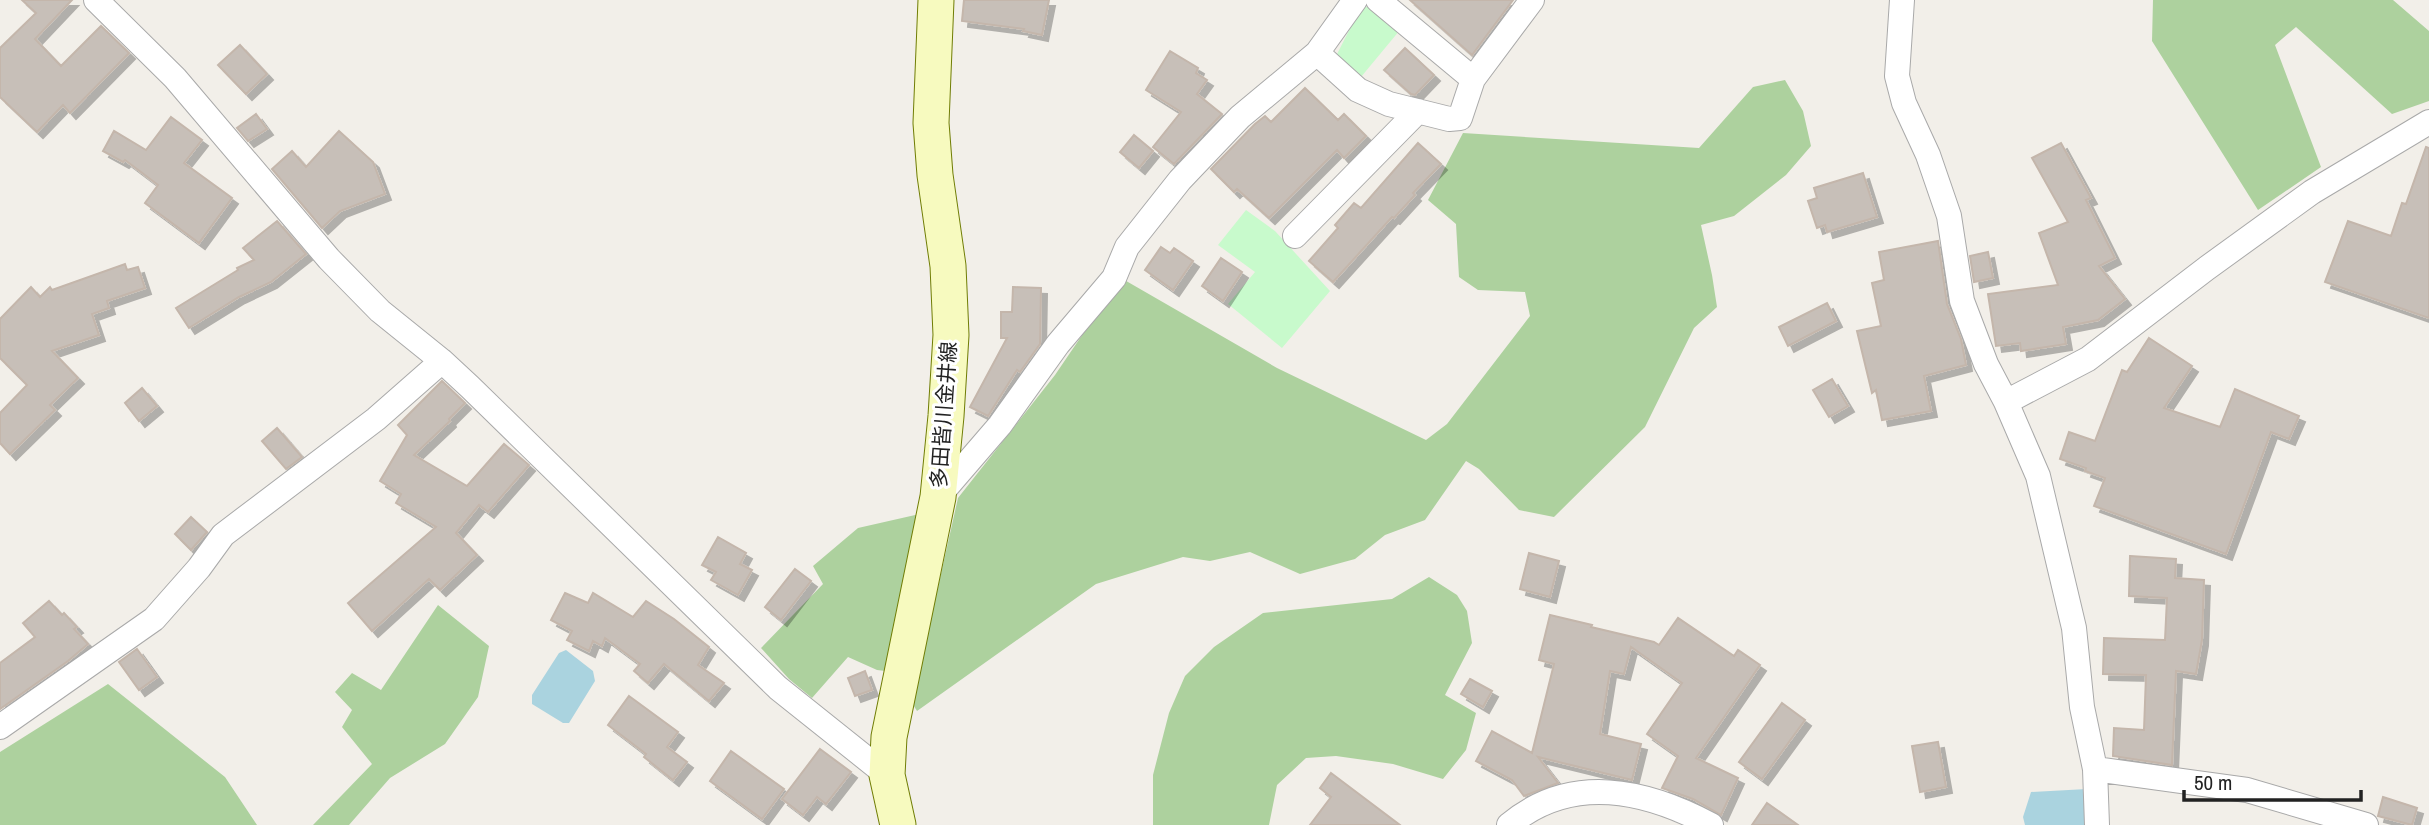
<svg xmlns="http://www.w3.org/2000/svg" width="2429" height="825" font-family="'Archivo Narrow','Noto Sans JP',sans-serif">
	<style>
		.forest { fill: #add19e }
		.park { fill: #c8facc }
		.water { fill: #aad3df }
		.building { fill: #c7bfb8; stroke: #c4b6ab; stroke-width: 2; filter: url(#shadow) }
		.lines { fill: none; stroke-linecap: round; stroke-linejoin: round }
		.minor-casing { stroke: #a9a9a9; stroke-width: 26 }
		.secondary-casing { stroke: #707d05; stroke-width: 37 }
		.minor { stroke: #fff; stroke-width: 24 }
		.secondary { stroke: #f7fabf; stroke-width: 35 }
		.labels { text-anchor: middle; stroke-width: 6; stroke-linejoin: round; paint-order: stroke }
		.street-label { font-size: 21px; fill: #222; stroke: #fff }
	</style>
	<defs>
		<filter id="shadow"><feDropShadow dx="6" dy="6" stdDeviation="0" flood-color="#0004"/></filter>
	</defs>
	<rect width="100%" height="100%" fill="#f2efe9"/>
	<!-- forest -->
	<path class="forest" d="M2153,0H2393L2429,31V101L2392,114L2296,27L2275,45L2321,167L2258,210L2152,41Z
		M1785,80L1803,111L1811,146L1786,175L1734,216L1701,225L1712,275L1717,307L1694,328L1645,427L1554,517L1519,510L1479,469L1466,461L1425,520L1385,535L1355,559L1300,574L1250,552L1210,561L1183,557L1096,584L917,711L912,703L958,498L1055,375L1121,278L1277,368L1426,440L1447,424L1530,316L1525,292L1478,290L1459,277L1456,224L1428,200L1463,133L1699,148L1753,87Z
		M924,513L894,672L877,670L848,657L812,698L789,679L761,648L823,584L813,566L858,528Z
		M1429,577L1457,595L1467,611L1472,643L1445,695L1476,713L1466,750L1443,779L1393,764L1336,756L1306,758L1277,785L1269,825H1153V775L1169,713L1185,676L1214,647L1263,613L1392,599Z
		M438,605L489,646L478,697L445,744L390,778L349,825H313L372,764L342,727L352,710L335,692L352,673L381,690Z
		M108,684L225,777L257,825H0V752Z"/>
	<!-- park -->
	<path class="park" d="M1361,7H1373L1400,30L1361,77L1335,58Z
		M1246,210L1275,231L1330,291L1282,348L1228,304L1255,272L1218,245Z"/>
	<!-- water -->
	<path class="water" d="M566,650L593,671L595,681L569,723H563L532,704V695L559,653Z
		M2087,789V825H2025L2023,817L2031,792Z"/>
	<!-- building -->
	<path class="building" d="M22,0H72L35,39L61,66L101,26L129,53L70,113L63,105L37,132L0,97V48L36,13Z
		M964,0H1049L1042,35L1023,31L1024,29L962,21Z
		M1410,0H1513L1472,55Z
		M240,45L267,74L246,94L218,65Z
		M1405,48L1434,75L1415,95L1411,94L1384,70Z
		M1170,51L1198,68L1196,73L1207,80L1197,94L1222,114L1174,164L1153,147L1181,112L1146,90Z
		M1305,88L1338,120L1344,114L1366,136L1344,158L1337,150L1269,218L1237,189L1234,192L1211,169L1255,124L1265,116L1271,122Z
		M256,114L267,129L248,141L237,128Z
		M171,117L202,140L184,163L232,198L199,243L145,203L158,185L125,160L123,162L103,151L114,131L146,150Z
		M339,131L373,162L385,194L340,211L322,228L272,169L292,151L306,167Z
		M1134,135L1153,151L1139,168L1120,152Z
		M1418,143L1441,164L1413,193L1415,195L1394,218L1392,217L1333,282L1309,261L1338,228L1335,225L1354,203L1361,208Z
		M2061,143L2091,198L2086,200L2115,258L2099,266L2125,299L2098,320L2063,327L2066,344L2021,351L2020,343L1996,346L1988,294L2058,285L2039,233L2068,222L2032,158Z
		M2426,147L2429,148V318L2325,282L2348,221L2391,236L2402,203L2406,204Z
		M1863,173L1877,217L1827,232L1825,225L1817,228L1808,201L1817,198L1814,188Z
		M277,221L306,254L271,282L239,297L189,328L176,308L238,270L237,268L254,260L243,248Z
		M1938,241L1947,304L1961,339L1966,365L1924,376L1931,411L1882,420L1876,390L1872,393L1857,331L1881,326L1872,283L1884,280L1879,252Z
		M1161,247L1170,253L1174,248L1193,261L1173,290L1145,270Z
		M1988,252L1993,278L1974,282L1970,256Z
		M1221,258L1242,272L1223,301L1202,286Z
		M125,264L127,270L138,267L145,288L107,301L109,308L92,314L99,335L52,351L78,378L50,405L55,410L10,454L0,443V413L27,385L0,358V319L31,287L40,297L50,287L52,290Z
		M1013,287L1041,288L1040,344L1020,372L1017,370L988,416L970,407L1007,338H1001V312H1012Z
		M1827,303L1836,321L1788,346L1779,327Z
		M2149,338L2192,366L2164,408L2220,427L2235,389L2299,416L2289,439L2271,432L2226,554L2094,506L2105,478L2085,471L2086,468L2060,459L2069,432L2095,441L2122,370L2127,372Z
		M1832,379L1848,406L1829,417L1813,390Z
		M442,381L465,403L449,419L450,421L414,455L467,486L504,444L529,465L488,512L479,505L456,533L477,555L440,590L429,579L372,631L348,603L436,527L396,503L401,494L380,481L407,435L398,425Z
		M142,388L157,406L139,421L125,403Z
		M277,428L302,457L286,469L262,441Z
		M191,517L207,532L191,550L175,534Z
		M718,537L746,553L740,564L752,570L738,595L711,580L716,572L702,565Z
		M1529,553L1559,561L1550,597L1520,589Z
		M2130,556L2176,559L2175,578L2204,580L2202,640L2196,674L2176,671L2172,765L2113,756L2114,728L2144,730L2146,675L2103,674L2104,638L2165,640L2167,598L2129,596Z
		M795,569L811,581L781,620L765,607Z
		M565,593L588,603L593,593L633,617L646,601L674,619L709,647L698,665L724,683L709,701L664,664L648,683L634,671L640,664L605,638L602,646L593,641L589,651L567,640L572,631L551,620Z
		M49,601L62,615L64,613L77,627L74,629L88,644L68,661L0,709V663L35,637L23,623Z
		M1550,615L1592,625L1591,627L1654,642L1659,645L1678,618L1734,656L1738,650L1760,665L1696,758L1738,778L1721,815L1693,799L1662,788L1678,756L1647,734L1682,683L1631,647L1624,674L1610,671L1600,734L1641,744L1632,780L1538,757L1558,783L1524,796L1512,780L1476,761L1492,731L1532,753L1554,664L1539,660Z
		M137,649L157,677L139,690L119,662Z
		M865,671L872,690L855,696L848,678Z
		M1470,679L1492,691L1483,707L1461,694Z
		M629,696L678,732L667,747L687,762L673,780L644,757L646,754L608,725Z
		M1782,703L1805,720L1762,779L1739,762Z
		M1938,742L1946,787L1920,792L1912,746Z
		M820,749L851,772L826,804L817,797L803,815L782,799Z
		M731,751L784,789L762,819L710,781Z
		M1331,773L1400,825H1310L1331,797L1320,788Z
		M2383,797L2417,808L2412,825L2378,816Z
		M1767,803L1798,825H1752Z"/>
	<g class="lines">
		<defs>
			<path id="minor" d="M96,0L175,78L329,259L380,311L442,361L470,387L778,688L887,775
				M1378,0L1473,79L1532,0
				M1902,0L1897,76L1904,103L1928,155L1949,216L1962,301L1986,364L2006,402L2038,476L2074,628L2082,707L2095,769L2097,825
				M1317,53L1358,90L1389,104L1449,119L1460,118L1473,79
				M1295,236L1418,111
				M2006,402L2088,359L2207,268L2312,192L2429,122
				M938,497L1000,425L1058,344L1114,278L1127,247L1180,180L1240,117L1317,53L1355,0
				M0,727L154,619L199,568L223,535L376,419L442,361
				M2095,769L2247,790L2366,825
				M1509,825C1571,773 1646,790 1711,825"/>
			<path id="secondary" d="M898,825L887,775L889,737L938,497L946,416L951,335L948,266L935,175L931,123L936,0"/>
		</defs>
		<!-- minor casing -->
		<use href="#minor" class="minor-casing"/>
		<!-- secondary casing -->
		<use href="#secondary" class="secondary-casing"/>
		<!-- minor -->
		<use href="#minor" class="minor"/>
		<!-- secondary -->
		<use href="#secondary" class="secondary"/>
	</g>
	<g class="labels">
		<!-- street labels -->
		<g class="street-label">
			<text transform="translate(944 415) rotate(-86)" y="7">多田皆川金井線</text>
		</g>
	</g>
	<!-- scale -->
	<path d="M2184 790v10h177v-10" fill="none" stroke="#222222" stroke-width="3.5"/>
	<text x="2194" y="790" font-size="21" fill="#222222" stroke="#ffffff" stroke-width="5" paint-order="stroke">50 m</text>
</svg>
